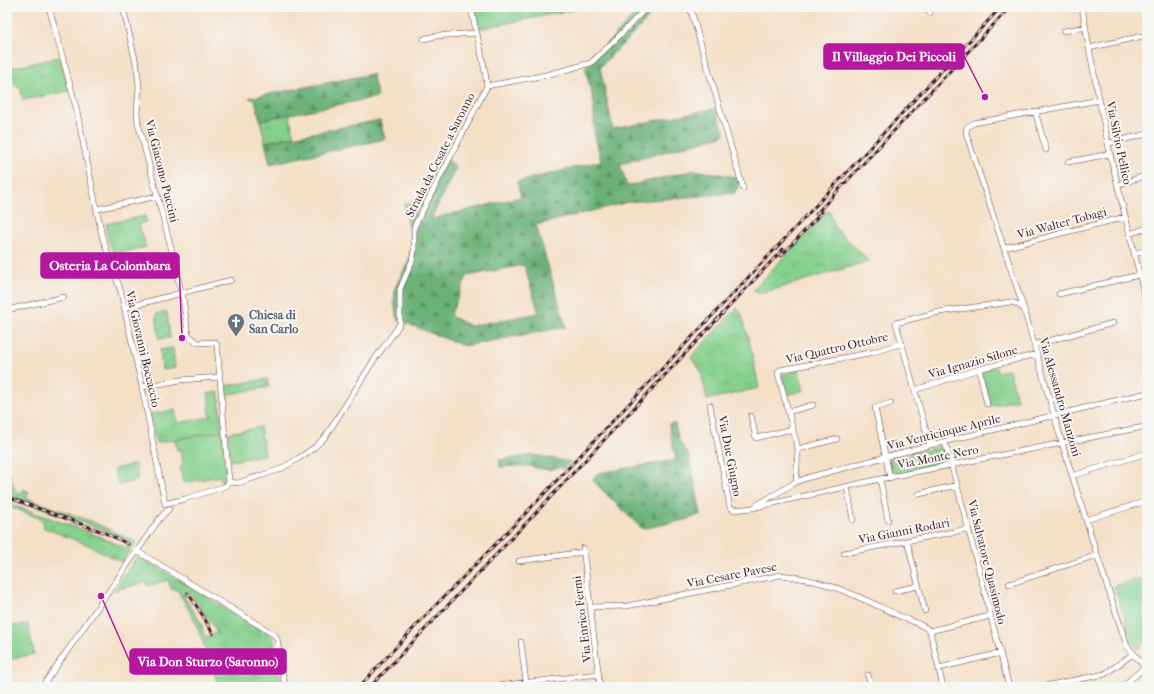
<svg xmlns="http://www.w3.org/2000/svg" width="1154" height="694" font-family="'IM FELL French Canon',serif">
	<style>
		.grass { fill: url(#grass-tufts); stroke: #67785c; fill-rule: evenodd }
		.forest { fill: url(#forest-firs); stroke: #5a6852; fill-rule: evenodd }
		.park { fill: #84d08d; stroke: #67785c }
		.garden { fill: url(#garden-furrows); stroke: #67785c }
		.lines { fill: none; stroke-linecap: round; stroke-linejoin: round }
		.minor-casing { stroke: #643c42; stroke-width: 6 }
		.minor { stroke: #fff; stroke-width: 5 }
		.rail-casing { stroke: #4a1f2b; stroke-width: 3 }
		.rail { stroke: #f6f6f2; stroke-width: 1.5; stroke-dasharray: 4.5; stroke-linecap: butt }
		.labels { text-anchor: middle; stroke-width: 4; stroke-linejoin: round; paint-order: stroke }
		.street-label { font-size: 12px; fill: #4a1f2b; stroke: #f6f6f2 }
		.worship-label { font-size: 12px; font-weight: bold; fill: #5b616d; stroke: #f6f6f2; text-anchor: start }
		.leader { fill: none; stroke: #b5179e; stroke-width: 1.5 }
		.callout-dot { fill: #b5179e; stroke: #f6f6f2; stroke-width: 1.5 }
		.callout { fill: #b5179e; stroke: #b5179e; stroke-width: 1.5 }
		.callout-label { font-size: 13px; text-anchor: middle; font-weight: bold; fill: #fff }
	</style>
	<defs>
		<pattern id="grass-tufts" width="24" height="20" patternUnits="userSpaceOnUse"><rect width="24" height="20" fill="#84d08d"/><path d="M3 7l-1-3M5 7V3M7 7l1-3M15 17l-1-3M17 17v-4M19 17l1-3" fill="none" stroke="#74b27a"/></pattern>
		<pattern id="forest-firs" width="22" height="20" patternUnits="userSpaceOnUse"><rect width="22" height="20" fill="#6bb278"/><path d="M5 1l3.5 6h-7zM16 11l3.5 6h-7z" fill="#5a9063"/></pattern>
		<pattern id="garden-furrows" width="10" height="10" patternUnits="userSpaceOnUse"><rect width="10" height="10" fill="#84d08d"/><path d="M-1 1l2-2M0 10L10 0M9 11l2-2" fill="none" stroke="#74b27a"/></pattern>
	</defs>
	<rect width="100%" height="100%" fill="#f6f6f2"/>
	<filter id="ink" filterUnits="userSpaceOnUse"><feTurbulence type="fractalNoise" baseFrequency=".025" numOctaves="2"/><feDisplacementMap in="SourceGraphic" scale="8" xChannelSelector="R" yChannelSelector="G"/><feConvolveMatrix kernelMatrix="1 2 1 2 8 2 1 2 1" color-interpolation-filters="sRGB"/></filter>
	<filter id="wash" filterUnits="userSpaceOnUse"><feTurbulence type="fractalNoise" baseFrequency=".012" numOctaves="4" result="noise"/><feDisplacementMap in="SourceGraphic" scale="16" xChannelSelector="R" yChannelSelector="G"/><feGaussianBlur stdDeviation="0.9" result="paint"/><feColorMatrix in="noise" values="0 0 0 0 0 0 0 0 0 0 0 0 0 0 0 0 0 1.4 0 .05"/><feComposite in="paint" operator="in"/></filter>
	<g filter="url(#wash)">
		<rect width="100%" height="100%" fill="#f4e0c7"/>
		<!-- grass -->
		<path class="grass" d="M473,7H576L577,9L478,29Z
			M60,57L69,91L23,100L20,86L16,87L11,68Z
			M289,114L294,136L265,142L260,120Z
			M828,210L831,215L835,228L869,261L759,294L753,290Z
			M737,308L741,313L751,348L759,388L707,400L701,371L691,357Z
			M219,392L222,431L156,443L150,414L175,410L177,423L210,417L208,393Z
			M135,464L138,480L118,485L114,469Z
			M7,465L15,490L21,493L24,489L29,492L26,498L93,522L136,542L122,562L88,545L44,528L43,520L11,507L10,510V504L89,532L126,548L129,542L109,532L11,497L13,486Z
			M139,557L142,558L273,637L282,687H219L195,621L177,589L172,590L168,580L147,586L146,582L117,590H114L136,558ZM189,592L198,604L209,622L212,623L217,633L206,637L202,630L203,626L191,607L184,597Z
			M28,624L34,654L7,660V627Z"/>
		<!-- forest -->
		<path class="forest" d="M642,7H655L644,23L600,67L613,129L716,108L725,135L620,164L627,186L695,170L742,178L735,193L628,202L536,225L566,327L464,346L398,320L394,302L395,288L409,260L412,240L404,204L416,201L444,155L456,167L431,219L521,197L517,182L601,161L594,132V104L585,67ZM524,265L539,313L470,326L450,316L467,276Z
			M372,74L378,97L260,120L255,100L249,98Z
			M380,120L385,139L270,164L265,142Z
			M674,423L675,424L679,441L689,455L701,514L689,519L642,529L592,480L598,473L676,460L669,426V424Z
			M533,455L571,462L564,469L561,467L549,470L537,468L530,466H517L500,467L499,460Z"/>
		<!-- park -->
		<path class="park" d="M145,216L146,222L139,224L146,247L114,254L108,238L106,224Z
			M996,367L997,372L1009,369L1017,400L990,406L981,370Z
			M798,370L804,390L787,395L782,375Z
			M260,427L265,455L231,461L228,433Z
			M222,431L226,478L225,481L222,485L220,476L183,483L180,466H183L181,449L177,450L175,440Z
			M1147,576V640L1137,649L1133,644L1114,586Z"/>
		<!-- garden -->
		<path class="garden" d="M167,312L170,338L159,339L156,314Z
			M173,348L175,368L162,370L160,350Z
			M267,379L269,387L225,395V386Z
			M943,446L947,464L892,476L889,459Z"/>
	</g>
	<g filter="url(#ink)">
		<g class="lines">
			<defs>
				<path id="minor" d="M49,7L76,107L102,236L121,292L127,320L142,387L165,504
					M123,7L137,68L139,86L137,112L138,123L174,259L181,292L183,297L188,335L198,343L215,342L217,345L229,482
					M471,7C476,33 484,59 487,86
					M690,7L743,188
					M928,7L930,13
					M1082,7L1089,48L1110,154L1147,305
					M1064,31L1086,27
					M424,39L435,36L476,33
					M1089,48L1147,35
					M487,86L546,75L591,63L618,37L647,7
					M1099,100L974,123L967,127L966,133L1024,309L1062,443L1097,555L1127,646L1145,667
					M1035,111L1046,150
					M1109,143L1147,134
					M1068,162L1110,154
					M1118,185L1147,175
					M97,209L158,196
					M1129,234L1147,228
					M1004,248L1125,217
					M1134,254L1147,250
					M1059,294L1139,275
					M124,308L231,280
					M7,310L64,297
					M1034,345L1113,323
					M979,369L987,404
					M142,387L180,380L219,377
					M915,390L979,369L1037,354
					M710,405L730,507L734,510L752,508L880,479L1138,428L1147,427
					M788,412L813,405
					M751,416L756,438L792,429
					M945,442L957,485L1009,687
					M930,445L896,323L939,312L1011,302L1017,304L1024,309
					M798,449L837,439
					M1072,476L1147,453
					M890,478L875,408L891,403
					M880,479L888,520
					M229,482L238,483L281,469L299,458L315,447L326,436L374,360L396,330L400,323V289L412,261L414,251V227L487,86
					M796,482L798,449L778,373L780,370L874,352L902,343
					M847,487L853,520
					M919,494L957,485
					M168,503L185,499L223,487L226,486L229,482
					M757,505L796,482L810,477L930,445L1147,393
					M1086,520L1147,501
					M907,541L925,611
					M583,548L600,687
					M137,551L275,635L277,639L285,687
					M844,553L968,529
					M519,561L584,552
					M1009,584L1097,555
					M895,591L918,586
					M591,607L627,606L781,575C797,577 812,580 827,585C851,592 874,604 897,615C908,620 921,623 930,631L943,687
					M930,631L990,616
					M521,642L526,682
					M939,668L1000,653
					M868,675L871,687
					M42,687L160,518L169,509
					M488,687L599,674
					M1040,687L1105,674L1133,654
					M1122,687L1147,665"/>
			</defs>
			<!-- minor casing -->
			<use href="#minor" class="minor-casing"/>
			<!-- minor -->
			<use href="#minor" class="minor"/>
			<defs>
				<path id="rail" d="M816,214L1010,7
					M781,256L822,212
					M7,497L103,532L128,544
					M188,593L203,616L213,634
					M359,687L426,615L525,514L793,230L1001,7
					M370,687L530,519L783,249"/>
			</defs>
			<!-- rail casing -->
			<use href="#rail" class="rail-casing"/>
			<!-- rail -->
			<use href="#rail" class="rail"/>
		</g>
	</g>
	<!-- icons -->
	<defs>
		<symbol id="church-pin" viewBox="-11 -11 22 30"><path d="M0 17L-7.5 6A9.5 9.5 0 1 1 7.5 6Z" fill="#6b7280" stroke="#f6f6f2"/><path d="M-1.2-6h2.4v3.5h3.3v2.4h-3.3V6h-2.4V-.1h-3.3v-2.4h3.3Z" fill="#fff"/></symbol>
	</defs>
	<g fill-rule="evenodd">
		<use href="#church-pin" x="226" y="312" width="20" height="27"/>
	</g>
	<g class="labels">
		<!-- street labels -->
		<g class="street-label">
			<text transform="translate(1119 143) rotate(78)" y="4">Via Silvio Pellico</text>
			<text transform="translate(440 155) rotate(-63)" y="4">Strada da Cesate a Saronno</text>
			<text transform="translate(162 171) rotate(76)" y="4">Via Giacomo Puccini</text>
			<text transform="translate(1062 223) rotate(-15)" y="4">Via Walter Tobagi</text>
			<text transform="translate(837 348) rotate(-13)" y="4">Via Quattro Ottobre</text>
			<text transform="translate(143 349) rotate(77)" y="4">Via Giovanni Boccaccio</text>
			<text transform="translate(973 362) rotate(-16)" y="4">Via Ignazio Silone</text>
			<text transform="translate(1060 397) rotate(74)" y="4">Via Alessandro Manzoni</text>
			<text transform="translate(944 432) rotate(-14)" y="4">Via Venticinque Aprile</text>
			<text transform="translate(730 456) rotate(79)" y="4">Via Due Giugno</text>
			<text transform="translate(938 457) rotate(-11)" y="4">Via Monte Nero</text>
			<text transform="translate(904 531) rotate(-11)" y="4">Via Gianni Rodari</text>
			<text transform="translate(987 562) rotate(76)" y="4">Via Salvatore Quasimodo</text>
			<text transform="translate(732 575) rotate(-11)" y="4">Via Cesare Pavese</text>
			<text transform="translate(582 619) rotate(-97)" y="4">Via Enrico Fermi</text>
		</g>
		<!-- worship labels -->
		<g class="worship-label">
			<text x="249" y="319">Chiesa di<tspan x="249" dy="14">San Carlo</tspan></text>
		</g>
	</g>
	<!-- callouts -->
	<path class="leader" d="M985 97L964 56M182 338L179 265M101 596L130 662"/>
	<g class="callout-dot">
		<circle cx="985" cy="97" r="4"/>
		<circle cx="182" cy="338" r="4"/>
		<circle cx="101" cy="596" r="4"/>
	</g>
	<g class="callout">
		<rect x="824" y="44" width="140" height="25" rx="4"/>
		<rect x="41" y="253" width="138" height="25" rx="4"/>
		<rect x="130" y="649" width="156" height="25" rx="4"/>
	</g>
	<g class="callout-label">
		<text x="894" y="61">Il Villaggio Dei Piccoli</text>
		<text x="110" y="270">Osteria La Colombara</text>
		<text x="208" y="666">Via Don Sturzo (Saronno)</text>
	</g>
	<!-- margin -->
	<rect width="1154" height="694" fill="none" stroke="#f6f6f2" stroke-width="24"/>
</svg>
